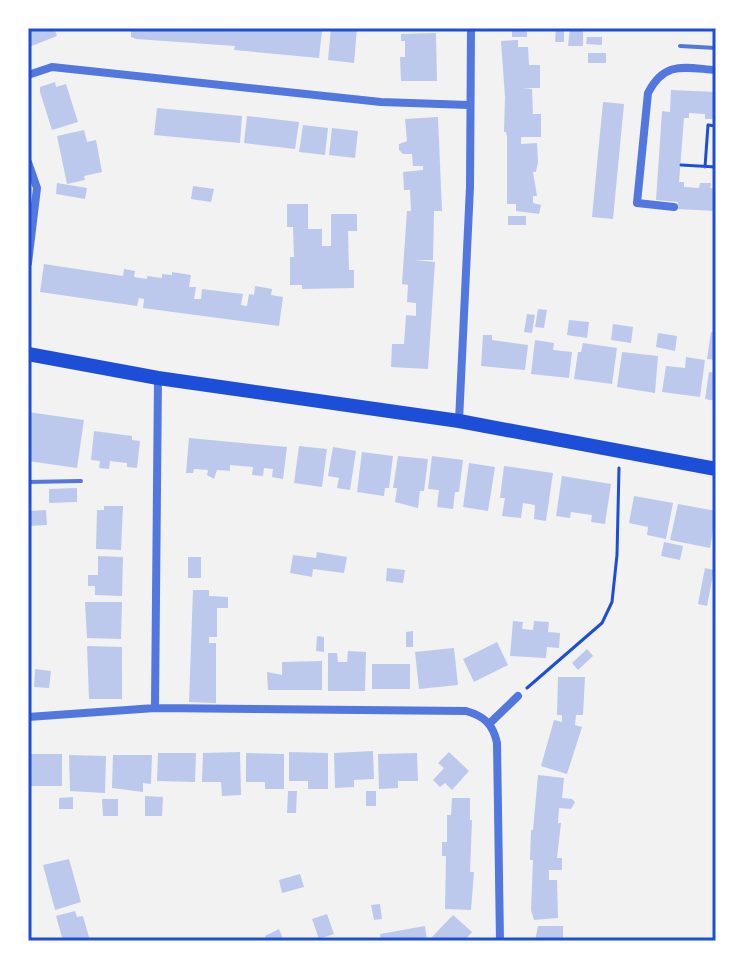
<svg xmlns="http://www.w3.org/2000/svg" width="744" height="969" font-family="Signika,sans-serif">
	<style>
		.building { fill: #bdc9ec }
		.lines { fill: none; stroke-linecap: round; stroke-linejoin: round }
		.path { stroke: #1d4ed8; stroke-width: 3 }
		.service { stroke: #5277de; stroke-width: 4 }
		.minor { stroke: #5277de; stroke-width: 8 }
		.primary { stroke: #1d4ed8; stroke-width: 14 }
		.neatline { fill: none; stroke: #1d4ed8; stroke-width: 3 }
	</style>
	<rect width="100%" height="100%" fill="#f2f2f2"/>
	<!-- building -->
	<path class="building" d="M28,28H54L57,36L29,47Z
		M131,28H287L322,31L319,58L234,50L235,46L136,39L131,37Z
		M331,28H357L354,63L328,60Z
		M556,28H564V42H555Z
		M570,28L583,29V46H568Z
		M512,29H527V37H512Z
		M436,33L437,81H401L400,57H405V41H401V34Z
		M587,37H602V45L586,44Z
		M518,40V47H528L529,65H540V88H522L532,89L533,114H541V137H521V144L537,143L538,162L536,172H533L537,196H533V203L541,205L539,214L516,211V204H507V137L506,132H504L505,97L501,41Z
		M588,53H606V63H588Z
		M55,82L56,87L66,84L78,122L52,130L40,92V87Z
		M671,90L716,92V119H705V114L689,113V118H684L679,182H684V187L699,188L700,183H711L710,188L716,189V211L677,209L678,202L656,200L662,111L670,112Z
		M603,102L624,104L613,219L592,217Z
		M157,108L242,116L240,143L154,135Z
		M247,116L299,122L295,149L244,143Z
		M438,117L442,211H434L433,260H415L435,262L428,369L391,367L392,344H404L406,315L416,316V303L407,302L408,285L402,284L407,211H411L410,190H404L403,172L423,170V166H413L412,154H403L399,150V144L407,141L405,119Z
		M303,125L328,128L325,155L299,152Z
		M332,128L358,131L355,158L329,155Z
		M84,130L87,142L96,140L102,172L84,176L85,180L67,184L57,136Z
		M57,183L87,188L85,199L56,194Z
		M193,186L214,189L211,202L191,199Z
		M287,204H308V229H322V246H331V214H357V231H348L349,270H354V288L302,289V285H290V257H294L293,227H287Z
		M508,216H526V225H508Z
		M44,264L123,276L124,269L135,271L134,277L147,279V276L162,278V274L172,275V272L191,275L189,287H196L194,299H201L202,289L243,294L241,305L247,306L249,294L254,295L255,286L272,289L271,295L283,297L279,326L143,308L144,299L139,298L137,306L40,292Z
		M538,309L547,310L544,328L535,327Z
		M527,314L535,315L532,333L524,332Z
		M569,320L589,322L587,338L567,335Z
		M613,324L633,327L631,343L611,340Z
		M711,332L716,333V360L707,359Z
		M658,333L677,336L675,351L656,347Z
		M483,335H492V340L528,345L525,370L481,366Z
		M535,340L554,343L553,350L572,352L569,378L531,374Z
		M583,343L617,348L612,384L574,379L578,352H581Z
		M622,352L658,356L655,393L617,387Z
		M686,357L705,360L700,397L662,392L666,366L685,368Z
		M709,372L716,373V401L705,399Z
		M28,412L84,420L77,468L28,461Z
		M94,431L132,436V440L140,441L137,468L127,467V463L110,461L109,469L99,468L100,461L91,460Z
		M189,438L287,447L283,479L272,477L273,469L264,468L263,476L252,475L253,467L230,465V471L217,470L214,479L207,475L208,470L194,469L193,473H186Z
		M299,446L327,449L322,487L294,483Z
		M333,447L356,451L350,490L337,488L339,478L328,476Z
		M362,452L393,456L389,488H385L384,496L357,492Z
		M398,456L428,459L424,491H420L418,508L395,502L397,488H393Z
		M432,456L463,460L459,492H455L453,509L437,507L439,490L428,489Z
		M469,463L495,467L488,511L463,507Z
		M504,466L553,473L546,521L534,519L535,505L523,503L521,518L502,516L505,498H500Z
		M562,476L611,484L605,524L591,522L592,515L571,512L570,518L556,516Z
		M77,488V502L49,503V489Z
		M634,496L673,503L666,539L647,535L648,527L629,523Z
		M678,504L716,511L710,548L670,540Z
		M104,506H123L121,550L96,549L97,510H104Z
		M46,510L47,525L28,526V511Z
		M664,542L683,546L680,560L661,556Z
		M317,552L347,557L344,573L313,569L312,577L290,573L293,555L316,558Z
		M98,556L123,557L122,596L95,595V586H88V575H98Z
		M188,557H201V578H188Z
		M387,568L405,570L403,583L386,581Z
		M705,568L714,570L707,606L698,604Z
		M193,590H209V596L228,597V608H217V637H209V643H216V703L189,702Z
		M85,602H122L121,639L87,638Z
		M513,621L523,622L522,629L533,630L534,621L549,622L548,632L560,633L559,648L547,647L546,658L510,656Z
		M413,631V647H406V632Z
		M317,636L324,637V652L316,651Z
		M497,642L508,665L474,682L463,659Z
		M87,646L122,647V699H89Z
		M454,648L458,685L419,689L415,652Z
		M587,649L593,656L578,670L572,663Z
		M348,651L366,652L365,691H328V653H337L338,662H347Z
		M322,661V690H268L267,672L282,675V662Z
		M372,664H410V689H372Z
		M35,669L51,671L49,688L34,687Z
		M558,677H585L583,715H576L575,725L582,727L567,774L541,766L554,720L562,722V715H557Z
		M373,751L374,779L354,780V787L335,788L334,753Z
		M240,752L241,795L222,796L221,782H202L203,753Z
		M289,752L328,753V789H308V781H289Z
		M449,752L469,771L452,790L445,783L440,787L433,780L444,768L438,763Z
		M158,753H196L195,782L157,781Z
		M246,753L284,754V789H265V782H246Z
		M417,753L418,781H398V788L379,789L378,754Z
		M28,754H62V786H28Z
		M69,755L106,756L105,793L70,791Z
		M113,755H152L151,784L143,783V792L112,788Z
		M538,775L564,778L562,798L572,799L575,802L571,809L559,808L558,823H561L557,858H562V870H549V880H557L558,918L534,920L531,910L533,860H530L531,830H533Z
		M288,791H297L296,813H287Z
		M366,791H376V806H366Z
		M145,796L163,797L162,816H145Z
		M73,797V809H59V798Z
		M452,798H470V820H472L470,872H474L471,910L445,909L446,856H442V842H447V815H451Z
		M102,799H118V816H103Z
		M69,859L81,902L55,910L43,865Z
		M300,874L304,887L282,893L279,880Z
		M380,904L382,919L374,920L371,905Z
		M75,911L77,917L83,916L90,941H63L56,916Z
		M327,914L334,934L319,939L312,919Z
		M453,915L472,932L464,941H432L430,939Z
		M425,926L427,941H381L380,934Z
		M538,926H563V941H535Z
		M279,929L284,941H267L265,936Z"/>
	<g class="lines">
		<!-- path -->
		<path class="path" d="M681,165L716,167
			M705,167L708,125L716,126
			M527,688L602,623L612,602L617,555L619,468"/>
		<!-- service -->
		<path class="service" d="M680,46L716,48
			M28,482L81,481"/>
		<!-- minor -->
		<path class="minor" d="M28,75L52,67L381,102L469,105
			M28,162L37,188L28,263
			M674,207L637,203L648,93C665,60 685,68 716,70
			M459,421L470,187L471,28
			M155,708L158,378
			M28,717L155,708L466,711C484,716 493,724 497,743L500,941
			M489,724L518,696"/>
		<!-- primary -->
		<path class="primary" d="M28,354L158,378L459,421L716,469"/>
	</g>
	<!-- border -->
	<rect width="744" height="969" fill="none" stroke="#ffffff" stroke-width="60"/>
	<rect x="30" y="30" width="684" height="909" class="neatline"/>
</svg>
